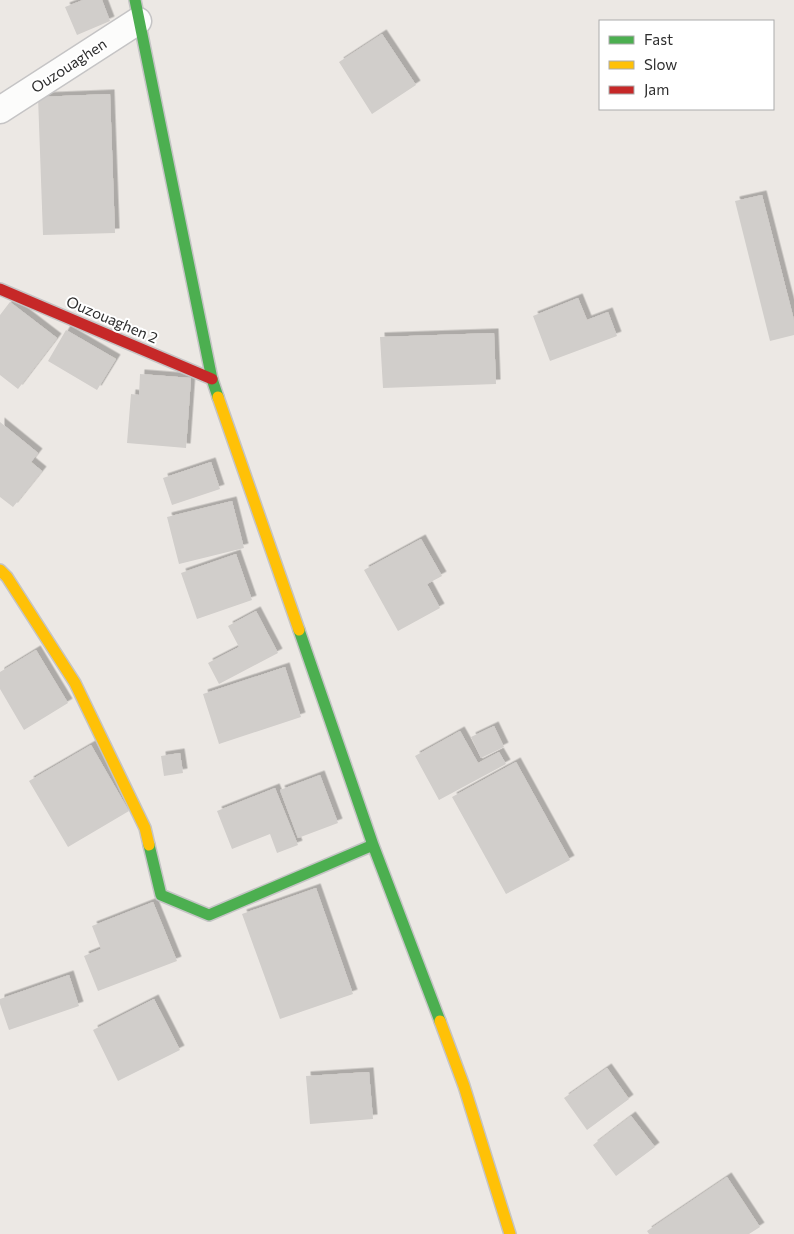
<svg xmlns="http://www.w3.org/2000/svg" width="794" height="1234" font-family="Commissioner,sans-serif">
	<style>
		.building { fill: #d1cecb; filter: url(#shadow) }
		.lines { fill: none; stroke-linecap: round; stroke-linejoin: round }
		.street-casing { stroke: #c5c4c5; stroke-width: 29 }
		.fast-casing { stroke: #c5c4c5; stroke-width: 14 }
		.slow-casing { stroke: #c5c4c5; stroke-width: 14 }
		.jam-casing { stroke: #c5c4c5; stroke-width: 14 }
		.street { stroke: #fcfcfb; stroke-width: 26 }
		.fast { stroke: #4caf50; stroke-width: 11 }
		.slow { stroke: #ffc107; stroke-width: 11 }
		.jam { stroke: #c62828; stroke-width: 11 }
		.labels { text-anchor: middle; stroke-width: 4; stroke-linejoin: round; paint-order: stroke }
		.street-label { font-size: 15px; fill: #2e2e2e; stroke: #fff }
	</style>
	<defs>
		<filter id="shadow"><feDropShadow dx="4.5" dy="-4.5" stdDeviation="0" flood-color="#0004"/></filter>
	</defs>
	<rect width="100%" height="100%" fill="#ece8e4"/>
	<!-- building -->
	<path class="building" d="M83,0H102L110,21L77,35L65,7Z
		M382,34L416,85L372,114L339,62Z
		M110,94L115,233L43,235L38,97Z
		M762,195L794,320V335L770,341L735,201Z
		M578,298L587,320L608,312L617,336L550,361L533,316Z
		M10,302L57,338L18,389L0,375V315Z
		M66,330L116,359L97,390L48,361Z
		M494,333L496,384L383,388L380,337Z
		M140,374L191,378L186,448L127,443L131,394L139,395Z
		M0,422L38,453L31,462L42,471L13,507L0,497Z
		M211,462L220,489L172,505L163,478Z
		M232,501L244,548L179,564L167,517Z
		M421,539L442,576L427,584L440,608L398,631L364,570Z
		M236,554L252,600L197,619L181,573Z
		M256,611L278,653L219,684L208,663L239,647L228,626Z
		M36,650L68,703L24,730L0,689V672Z
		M285,667L301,717L219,744L203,694Z
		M494,726L504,747L481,758L471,737Z
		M460,731L478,763L499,752L506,764L439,800L415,756Z
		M91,745L129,811L68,847L29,781Z
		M180,753L183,773L164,776L161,756Z
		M516,762L570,860L506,894L452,797Z
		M320,775L338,823L298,838L280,790Z
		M275,788L298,845L277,853L270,834L232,849L217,811Z
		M316,888L353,994L280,1019L242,914Z
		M153,902L177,961L98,991L84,956L101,949L92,926Z
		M69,975L79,1006L9,1030L0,1004V999Z
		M154,999L180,1050L118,1081L93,1030Z
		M607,1068L629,1099L587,1130L564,1098Z
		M369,1072L373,1119L310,1124L306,1076Z
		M631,1116L655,1147L616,1176L593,1145Z
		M727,1177L760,1227L749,1234H649L647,1231Z"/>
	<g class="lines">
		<defs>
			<path id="street" d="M0,110L138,21"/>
			<path id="fast" d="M135,0L212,379L218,397
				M299,630L373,845L440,1021
				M149,845L161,895L209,915L373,845"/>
			<path id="slow" d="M218,397L299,630
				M0,570L7,577L75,683L145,828L149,845
				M440,1021L464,1086L510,1234"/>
			<path id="jam" d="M0,289L212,379"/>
		</defs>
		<!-- street casing -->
		<use href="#street" class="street-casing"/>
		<!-- fast casing -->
		<use href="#fast" class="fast-casing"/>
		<!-- slow casing -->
		<use href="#slow" class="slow-casing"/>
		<!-- jam casing -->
		<use href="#jam" class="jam-casing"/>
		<!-- street -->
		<use href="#street" class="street"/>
		<!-- fast -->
		<use href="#fast" class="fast"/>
		<!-- slow -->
		<use href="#slow" class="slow"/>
		<!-- jam -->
		<use href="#jam" class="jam"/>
	</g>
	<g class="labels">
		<!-- street labels -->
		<g class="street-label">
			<text transform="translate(69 66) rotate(-33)" y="5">Ouzouaghen</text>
			<text transform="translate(112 320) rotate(23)" y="5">Ouzouaghen 2</text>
		</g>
	</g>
	<!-- legend -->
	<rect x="599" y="20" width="175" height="90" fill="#ffffff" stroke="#ababab"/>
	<rect x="609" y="36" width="25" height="8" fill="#4caf50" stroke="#ababab"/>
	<text x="644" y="45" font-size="15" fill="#2e2e2e">Fast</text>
	<rect x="609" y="61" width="25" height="8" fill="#ffc107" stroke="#ababab"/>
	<text x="644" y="70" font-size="15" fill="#2e2e2e">Slow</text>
	<rect x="609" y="86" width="25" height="8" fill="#c62828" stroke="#ababab"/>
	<text x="644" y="95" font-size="15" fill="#2e2e2e">Jam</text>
</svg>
